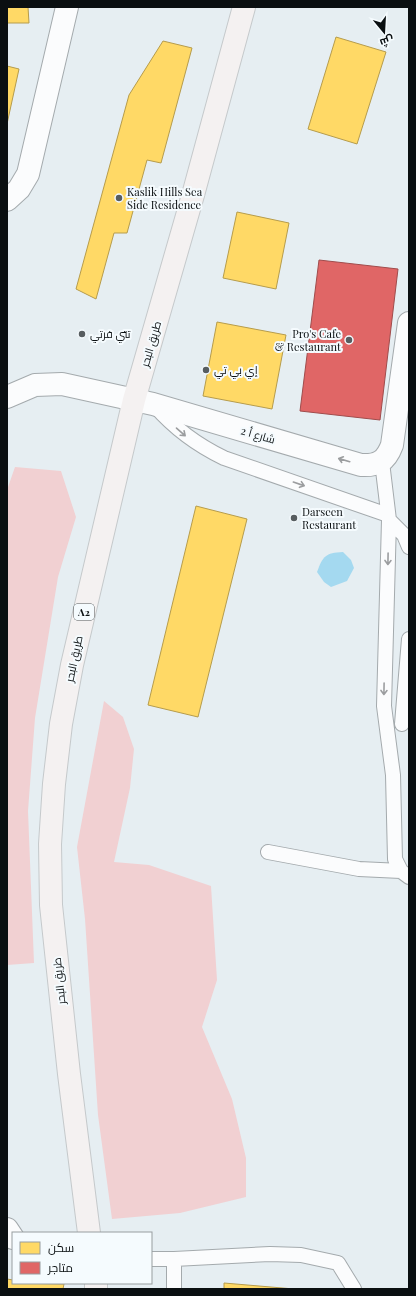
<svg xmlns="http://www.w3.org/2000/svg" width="416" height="1296" font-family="'Playfair Display',Cairo,serif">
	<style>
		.green { fill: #f1d0d2 }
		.water { fill: #a4d9f0 }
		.homes { fill: #ffd966; stroke: #b69c4c }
		.shops { fill: #e06666; stroke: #a04c4c }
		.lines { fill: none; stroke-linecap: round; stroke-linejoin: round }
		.lane-casing { stroke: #a4aaad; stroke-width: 16 }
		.street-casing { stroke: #a4aaad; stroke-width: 24 }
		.primary-casing { stroke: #c5c9cb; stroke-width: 24 }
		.lane { stroke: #fbfcfd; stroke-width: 14 }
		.street { stroke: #fbfcfd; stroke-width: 22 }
		.primary { stroke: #f4f1f1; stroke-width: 22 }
		.oneway { stroke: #9b9d9f }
		.poi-dot { fill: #575d60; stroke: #f5fbfe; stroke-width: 1.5 }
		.labels { text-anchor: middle; stroke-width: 4; stroke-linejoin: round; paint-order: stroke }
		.shield { fill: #f5fbfe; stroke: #505658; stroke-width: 1 }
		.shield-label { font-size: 10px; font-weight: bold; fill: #0a0f11 }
		.poi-label { font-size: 11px; fill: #0a0f11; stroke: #f5fbfe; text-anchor: start }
		.street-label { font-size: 11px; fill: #0a0f11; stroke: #f5fbfe }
	</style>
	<rect width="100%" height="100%" fill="#e6eef2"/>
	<!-- green -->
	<path class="green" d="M15,467L61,471L76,517L58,577L35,718L28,811L34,963L7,965V490Z
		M104,701L123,717L134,749L130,788L114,862L149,865L211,886L217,980L202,1027L232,1099L246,1158V1197L180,1213L112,1219L98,1115L85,919L77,847Z"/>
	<!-- water -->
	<path class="water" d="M343,552L351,560L354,568L347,581L331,587L324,582L317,572C323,556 325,553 343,552Z"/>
	<!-- homes -->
	<path class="homes" d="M7,7H28L29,23H7Z
		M336,37L386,52L357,144L308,129Z
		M163,41L192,48L161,163L147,160L127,233H114L96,299L76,289L129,95Z
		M7,66L19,69L7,124Z
		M237,212L289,223L276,289L223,278Z
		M217,322L286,335L272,409L203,396Z
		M196,506L247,519L198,717L148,705Z
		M7,1279L13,1280V1283L64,1284L63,1289H7Z
		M224,1283L294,1289H224Z"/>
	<!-- shops -->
	<path class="shops" d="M319,260L398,269L380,420L300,411Z"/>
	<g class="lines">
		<defs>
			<path id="lane" d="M155,406C175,429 197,445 224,458L388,515
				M382,462L389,520L384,706L393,775L395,859L401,871L409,877
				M389,520L404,535L409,547
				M402,724L409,639
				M268,852L359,869L401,871
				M151,1259H174V1289
				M174,1259L270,1254L301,1255L338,1263L354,1289"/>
			<path id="street" d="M7,200L19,189L28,174L67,7
				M7,397L35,385L62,384L153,404L361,465C378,466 386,461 392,445L409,323
				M7,1229L13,1238"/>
			<path id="primary" d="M89,1233L69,1074L51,905L50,844L54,784L61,724L72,665L134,400L193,195L244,7
				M96,1283V1289"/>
		</defs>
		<!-- lane casing -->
		<use href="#lane" class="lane-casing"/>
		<!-- street casing -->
		<use href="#street" class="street-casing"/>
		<!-- primary casing -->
		<use href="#primary" class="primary-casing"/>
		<!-- lane -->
		<use href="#lane" class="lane"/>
		<!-- street -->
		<use href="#street" class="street"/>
		<!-- primary -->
		<use href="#primary" class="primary"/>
	</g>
	<!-- one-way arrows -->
	<defs><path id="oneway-shaft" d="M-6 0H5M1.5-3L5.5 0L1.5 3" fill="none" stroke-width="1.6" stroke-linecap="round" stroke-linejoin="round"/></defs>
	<g class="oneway">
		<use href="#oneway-shaft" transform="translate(181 432) rotate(41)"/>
		<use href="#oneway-shaft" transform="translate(344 460) rotate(-164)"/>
		<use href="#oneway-shaft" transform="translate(299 484) rotate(19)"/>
		<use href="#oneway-shaft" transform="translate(388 559) rotate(91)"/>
		<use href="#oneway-shaft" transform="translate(384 689) rotate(91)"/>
	</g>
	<!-- markers -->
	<g class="poi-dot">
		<circle cx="119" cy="198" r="4"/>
		<circle cx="82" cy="334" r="4"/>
		<circle cx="349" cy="340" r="4"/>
		<circle cx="206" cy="370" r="4"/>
		<circle cx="294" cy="518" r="4"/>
	</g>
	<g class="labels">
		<!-- shield labels -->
		<rect class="shield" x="74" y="604" width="20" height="16" rx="3"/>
		<g class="shield-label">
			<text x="84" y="616">A2</text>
		</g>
		<!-- poi labels -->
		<g class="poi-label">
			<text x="127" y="196">Kaslik Hills Sea<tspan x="127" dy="13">Side Residence</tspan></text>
			<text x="90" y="338">تتي فرتي</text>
			<text x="341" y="338" text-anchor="end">Pro's Cafe<tspan x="341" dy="13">&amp; Restaurant</tspan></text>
			<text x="214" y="374">إي بي تي</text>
			<text x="302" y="516">Darseen<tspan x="302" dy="13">Restaurant</tspan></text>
		</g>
		<!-- street labels -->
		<g class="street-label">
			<text transform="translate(151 344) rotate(-74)" y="4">طريق البحر</text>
			<text transform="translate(258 435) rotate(16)" y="4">شارع أ 2</text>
			<text transform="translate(74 659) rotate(-78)" y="4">طريق البحر</text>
			<text transform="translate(59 981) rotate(-96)" y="4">طريق البحر</text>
		</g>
	</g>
	<!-- border -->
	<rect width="416" height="1296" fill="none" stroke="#0a0f11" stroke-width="16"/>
	<!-- legend -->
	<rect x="12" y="1232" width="140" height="52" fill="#f5fbfe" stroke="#979d9f"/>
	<rect x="20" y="1242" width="20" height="12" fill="#ffd966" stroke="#979d9f"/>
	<text x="48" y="1252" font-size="12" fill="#0a0f11">سكن</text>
	<rect x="20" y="1262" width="20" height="12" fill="#e06666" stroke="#979d9f"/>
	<text x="48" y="1272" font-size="12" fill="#0a0f11">متاجر</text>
	<!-- north arrow -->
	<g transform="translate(384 32) rotate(162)" stroke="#f5fbfe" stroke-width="3" paint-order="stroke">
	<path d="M0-3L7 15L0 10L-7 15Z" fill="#0a0f11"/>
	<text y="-6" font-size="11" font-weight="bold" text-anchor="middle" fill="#0a0f11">ش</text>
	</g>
</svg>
